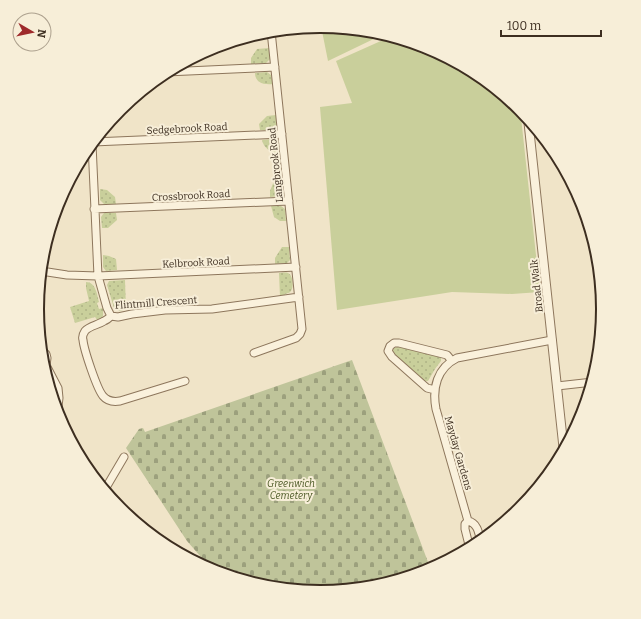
<svg xmlns="http://www.w3.org/2000/svg" width="641" height="619" font-family="Bitter,serif">
	<style>
		.grass { fill: url(#grass-dots) }
		.cemetery { fill: url(#cemetery-stones) }
		.green { fill: #c9cf9b }
		.lines { fill: none; stroke-linecap: round; stroke-linejoin: round }
		.minor-casing { stroke: #8d765c; stroke-width: 9 }
		.tertiary-casing { stroke: #8d765c; stroke-width: 10 }
		.minor { stroke: #faf1dc; stroke-width: 7 }
		.tertiary { stroke: #faf1dc; stroke-width: 8 }
		.labels { text-anchor: middle; stroke-width: 4; stroke-linejoin: round; paint-order: stroke }
		.street-label { font-size: 10px; fill: #3d2e20; stroke: #f7eed8 }
		.park-label { font-size: 10px; font-style: italic; fill: #4d5a26; stroke: #f7eed8 }
		.rim { fill: none; stroke: #3d2e20; stroke-width: 2 }
	</style>
	<defs>
		<pattern id="grass-dots" width="8" height="8" patternUnits="userSpaceOnUse"><rect width="8" height="8" fill="#c9cf9b"/><path d="M2 2h.1M6 6h.1" fill="none" stroke="#aeb285" stroke-width="1.8" stroke-linecap="round"/></pattern>
		<pattern id="cemetery-stones" width="16" height="16" patternUnits="userSpaceOnUse"><rect width="16" height="16" fill="#bfc49a"/><path d="M2 7V4a2 2 0 0 1 4 0v3zM10 15v-3a2 2 0 0 1 4 0v3z" fill="#9ca07d"/></pattern>
	</defs>
	<rect width="100%" height="100%" fill="#f0e4c8"/>
	<!-- grass -->
	<path class="grass" d="M269,48L270,59L266,63L251,64V58L257,49Z
		M267,72L271,75L273,84C264,85 255,83 255,73Z
		M276,115L277,126L273,130H260L259,124L267,116Z
		M274,139L278,142L279,154C271,152 264,149 262,140Z
		M282,180L283,193L280,196L270,197V191L274,181Z
		M100,189L107,190L115,197L116,204H104L100,200Z
		M271,206H281L285,209L286,221H280L274,217Z
		M104,213H116L117,220L108,228H102L101,217Z
		M282,247H289L290,260L287,263L275,264V258Z
		M103,255L109,256L116,259L117,270L106,271L103,267Z
		M279,273C281,273 286,272 288,273C293,275 294,287 291,291C290,293 287,293 285,294V296L280,297Z
		M125,280L126,309L120,311L114,308L107,285L109,281Z
		M86,282C96,282 97,295 99,302L97,303L99,309L103,308V316L100,320L98,321L95,317L75,323L70,307L89,301L86,288Z
		M400,346L441,357V361L435,369L428,381H424L395,355L393,351L394,348Z"/>
	<!-- cemetery -->
	<path class="cemetery" d="M352,360L431,570L376,588L320,593L265,588L214,572L187,541L126,448L139,429L143,428L145,432Z"/>
	<!-- green -->
	<path class="green" d="M321,26L376,31L384,34L328,61Z
		M392,36L429,48L478,74L520,108L540,292L512,294L452,292L337,310L320,107L352,103L336,61Z"/>
	<g class="lines">
		<defs>
			<path id="minor" d="M166,72L275,67
				M93,142L282,134
				M92,144L98,276L107,308L111,316
				M94,209L289,201
				M41,271L67,275L98,276L296,267
				M111,316L118,317L132,314L165,310L212,309L299,297
				M111,316C109,318 107,320 104,321C98,325 89,326 85,331C83,334 82,337 83,340C84,350 97,389 103,396C108,402 114,402 120,401L185,381
				M41,352L46,354L47,358L46,365L58,388L59,398L57,414
				M254,353L296,338L300,334L302,329L271,31
				M557,386L593,382
				M435,390L427,388L392,357L388,351L390,346L394,343H399L447,355L452,361
				M104,491L124,457
				M468,521L436,409C432,388 437,368 457,358L552,340
				M468,521L465,524V529L470,549
				M468,521C478,523 479,534 481,543"/>
			<path id="tertiary" d="M528,118L564,452"/>
		</defs>
		<!-- minor casing -->
		<use href="#minor" class="minor-casing"/>
		<!-- tertiary casing -->
		<use href="#tertiary" class="tertiary-casing"/>
		<!-- minor -->
		<use href="#minor" class="minor"/>
		<!-- tertiary -->
		<use href="#tertiary" class="tertiary"/>
	</g>
	<g class="labels">
		<!-- street labels -->
		<g class="street-label">
			<text transform="translate(187 128) rotate(-3)" y="4">Sedgebrook Road</text>
			<text transform="translate(275 165) rotate(-96)" y="4">Langbrook Road</text>
			<text transform="translate(191 195) rotate(-3)" y="4">Crossbrook Road</text>
			<text transform="translate(196 262) rotate(-3)" y="4">Kelbrook Road</text>
			<text transform="translate(536 286) rotate(-96)" y="4">Broad Walk</text>
			<text transform="translate(156 302) rotate(-4)" y="4">Flintmill Crescent</text>
			<text transform="translate(459 453) rotate(74)" y="4">Mayday Gardens</text>
		</g>
		<!-- park labels -->
		<g class="park-label">
			<text x="291" y="487">Greenwich<tspan x="291" dy="12">Cemetery</tspan></text>
		</g>
	</g>
	<!-- crop -->
	<path d="M0 0H641V619H0ZM44 309a276 276 0 1 1 552 0a276 276 0 1 1-552 0Z" fill="#f7eed8" fill-rule="evenodd"/>
	<path class="rim" d="M44 309a276 276 0 1 1 552 0a276 276 0 1 1-552 0Z"/>
	<!-- north arrow -->
	<g transform="translate(32 32) rotate(99)"><circle r="19" fill="#f7eed8" stroke="#ada18e"/>
	<path d="M0-3L7 15L0 10L-7 15Z" fill="#9e2a2b"/>
	<text y="-6" font-size="11" font-weight="bold" text-anchor="middle" fill="#3d2e20">N</text>
	</g>
	<!-- scale -->
	<path d="M501 30v6h100v-6" fill="none" stroke="#3d2e20" stroke-width="2"/>
	<text x="507" y="30" font-size="12" fill="#3d2e20" stroke="#f7eed8" stroke-width="3" paint-order="stroke">100 m</text>
</svg>
